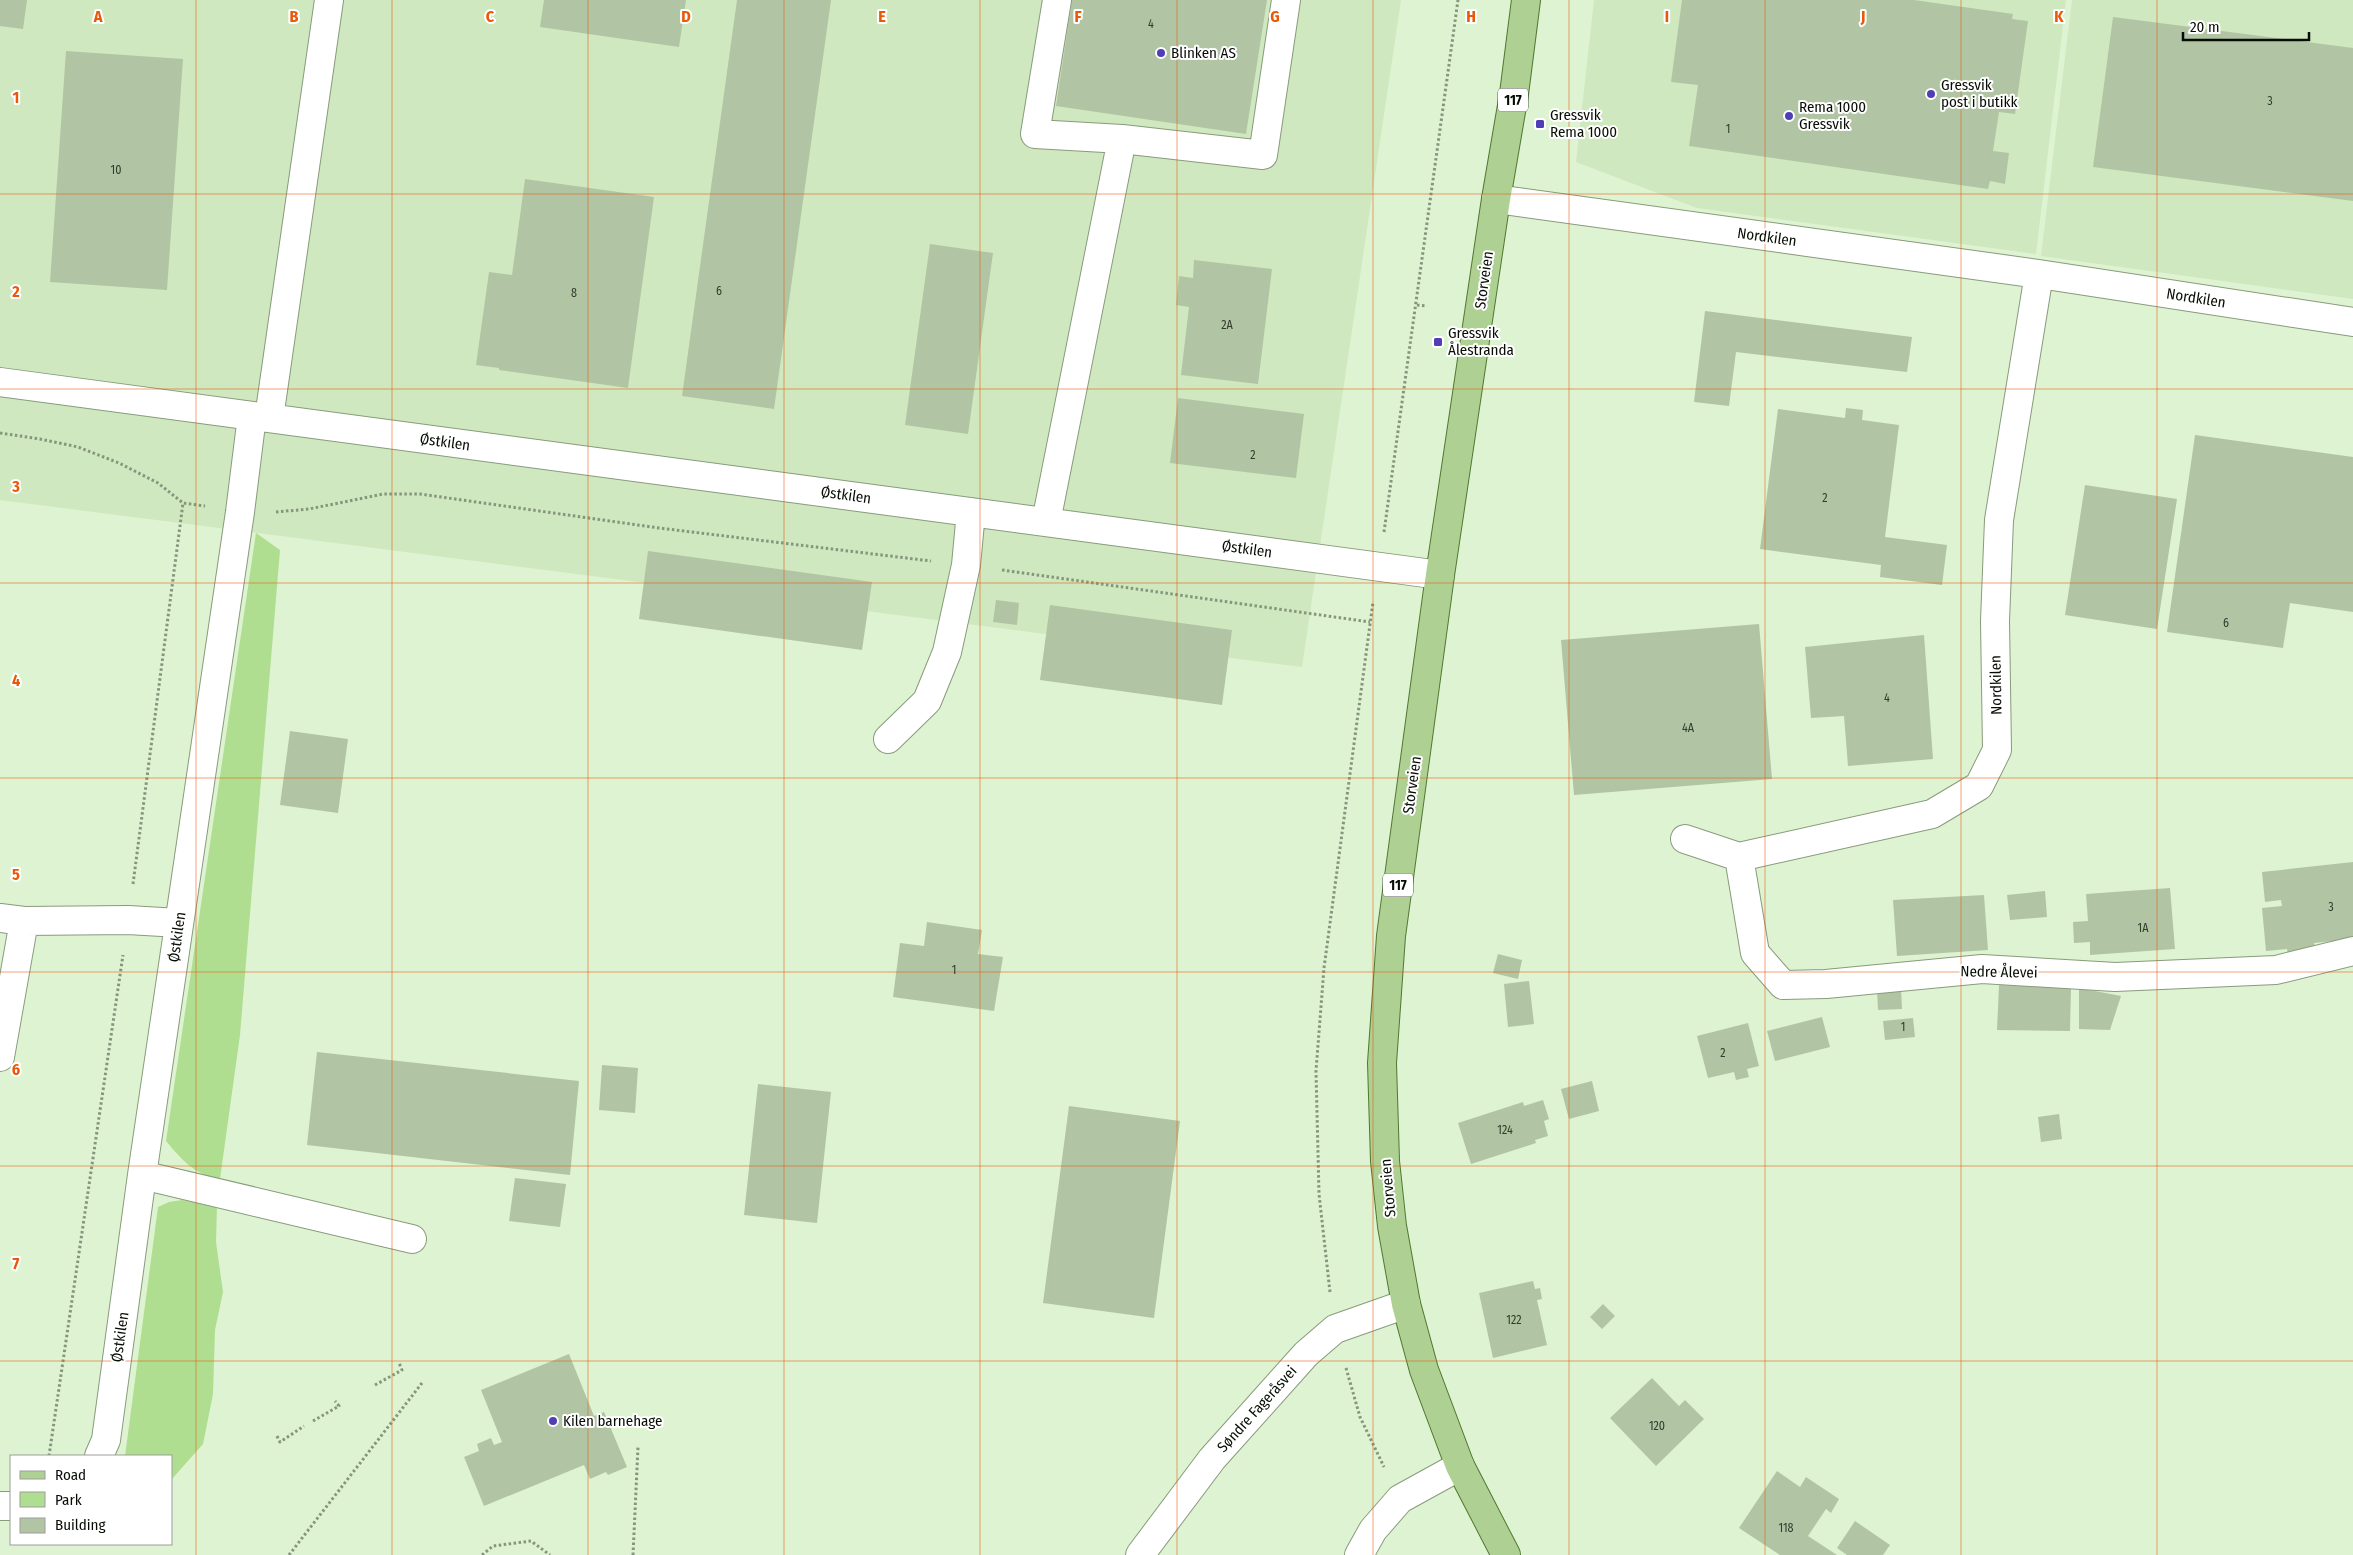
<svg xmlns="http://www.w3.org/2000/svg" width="2353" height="1555" font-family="'Fira Sans Condensed',sans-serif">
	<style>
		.built { fill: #cfe8bf }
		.green { fill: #b0de90 }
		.building { fill: #b1c5a4 }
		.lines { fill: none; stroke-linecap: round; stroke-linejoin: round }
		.minor-casing { stroke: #889b7c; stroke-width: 30 }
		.major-casing { stroke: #507831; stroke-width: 30 }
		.path { stroke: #86957d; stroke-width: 3; stroke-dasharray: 2.5 2.5; stroke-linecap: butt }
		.minor { stroke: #fff; stroke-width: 28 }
		.major { stroke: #aed092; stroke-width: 28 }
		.grid { fill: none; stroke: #e8590c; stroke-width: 1; stroke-opacity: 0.55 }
		.poi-dot { fill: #4f3eb5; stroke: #fff; stroke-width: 2 }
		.labels { text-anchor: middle; stroke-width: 4; stroke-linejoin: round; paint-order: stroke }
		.number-label { font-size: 12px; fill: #323b2c }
		.shield { fill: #fff; stroke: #51564f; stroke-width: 1 }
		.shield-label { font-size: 14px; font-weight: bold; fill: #070d04 }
		.poi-label { font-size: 15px; fill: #070d04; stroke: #fff; text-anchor: start }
		.street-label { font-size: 15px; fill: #070d04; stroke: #fff }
		.grid-label { font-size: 16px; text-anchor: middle; font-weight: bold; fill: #e8590c; stroke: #fff; stroke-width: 4; stroke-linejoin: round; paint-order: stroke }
	</style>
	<rect width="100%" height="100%" fill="#def3d1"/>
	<!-- built -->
	<path class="built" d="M0,0H1401L1302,667L0,500Z
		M1594,0H2066L2036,254L1697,208L1576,162Z
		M2072,0H2353V299L2041,256Z"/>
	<!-- green -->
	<path class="green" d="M256,533L280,550L240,1035L220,1179C196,1176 181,1159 166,1141Z
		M182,1200L217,1206L216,1242L223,1292L215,1330L213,1394L203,1444L171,1480V1456H125L158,1207L169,1202Z"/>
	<!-- building -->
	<path class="building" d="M0,0H27L23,29L0,26Z
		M544,0H686L679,47L540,27Z
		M737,0H831L774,409L682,396Z
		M1072,0H1267L1246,134L1056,106Z
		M1682,0H1914L2013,14L2012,19L2028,21L2015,114L1999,112L1993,151L2009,153L2005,184L1990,181L1988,189L1689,146L1698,85L1671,82Z
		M2113,17L2353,48V201L2093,167Z
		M66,51L183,59L167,290L50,282Z
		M525,179L654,197L628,388L499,370V368L476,365L489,272L512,275Z
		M930,244L993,253L968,434L905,425Z
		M1194,260L1272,269L1258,384L1181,375L1189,307L1176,305L1179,276L1193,278Z
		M1705,311L1912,337L1907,372L1736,352L1729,406L1694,402Z
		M1178,398L1304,414L1296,478L1170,463Z
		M1846,408L1863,410L1862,420L1899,425L1885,537L1947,545L1942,585L1880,577L1881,565L1760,549L1778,409L1845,418Z
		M2195,435L2353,457V612L2290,603L2283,648L2167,632Z
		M2085,485L2177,499L2157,629L2065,615Z
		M648,551L872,582L862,650L639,619Z
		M996,600L1019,603L1017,625L993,622Z
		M1050,605L1232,630L1222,705L1040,680Z
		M1759,624L1772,779L1574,795L1561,640Z
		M1924,635L1933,759L1848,766L1844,716L1811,718L1805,647Z
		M290,731L348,739L338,813L280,805Z
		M2353,862V939L2314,943L2316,952L2288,955L2287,949L2266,951L2262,908L2282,906L2281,900L2265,902L2262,872Z
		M2170,888L2175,949L2090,955V942L2074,943L2073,922L2088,921L2086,894Z
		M2045,891L2047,917L2010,920L2007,895Z
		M1984,895L1988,950L1897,956L1893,900Z
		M927,922L982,930L978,954L1003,957L994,1011L893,997L900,943L924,946Z
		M1498,954L1522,960L1518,979L1493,973Z
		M1529,981L1534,1024L1508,1027L1504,984Z
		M1999,985L2071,987L2070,1031L1997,1030Z
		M1901,988L1902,1009L1878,1010L1877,990Z
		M2079,988L2121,996L2110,1030L2079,1029Z
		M1822,1017L1830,1047L1775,1061L1767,1031Z
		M1913,1018L1915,1037L1885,1040L1883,1021Z
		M1748,1023L1759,1066L1747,1069L1749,1077L1736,1080L1734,1072L1708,1078L1697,1036Z
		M317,1052L579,1081L570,1175L307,1145Z
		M602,1065L638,1068L635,1113L599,1110Z
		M1592,1081L1599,1111L1569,1119L1561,1089Z
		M758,1084L831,1092L817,1223L744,1215Z
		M1543,1100L1549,1119L1544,1121L1548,1136L1535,1140L1536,1143L1471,1164L1458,1123L1523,1102L1524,1106Z
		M1069,1106L1180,1121L1154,1318L1043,1303Z
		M2059,1114L2062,1139L2041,1142L2038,1117Z
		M515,1178L566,1184L560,1227L509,1221Z
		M1533,1281L1535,1289L1540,1288L1542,1299L1537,1300L1547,1345L1493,1358L1479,1293Z
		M1603,1304L1615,1316L1602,1329L1590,1317Z
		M569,1354L594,1416L604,1412L627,1467L608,1475L606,1472L590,1479L584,1465L484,1506L464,1457L479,1451L477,1444L491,1438L494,1445L502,1442L481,1390Z
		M1652,1378L1679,1406L1685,1400L1704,1419L1656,1466L1610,1418Z
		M1777,1471L1800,1487L1806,1477L1839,1499L1831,1513L1826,1509L1808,1536L1837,1555H1780L1739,1528Z
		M1855,1521L1890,1545L1883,1555H1847L1837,1548Z"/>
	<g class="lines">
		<defs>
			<path id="minor" d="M1057,0L1035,134L1122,139L1263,155L1286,0
				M1496,199L2039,274L2353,322
				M0,382L1440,575
				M269,418L329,0
				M1046,522L1122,139
				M888,739L927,701L947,652L966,565L971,512
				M1685,839L1739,857L1932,814L1979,786L1997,750L1995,621L1999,520L2039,274
				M1739,857L1755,953L1783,985L1826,984L1982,969L2115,977L2276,970L2353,951
				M0,918L24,921L128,920L179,923
				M0,1057L24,921
				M142,1175L412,1239
				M99,1456L106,1440L142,1175L240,512L252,416
				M0,1506H11
				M1140,1555L1212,1459L1306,1354L1335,1329L1406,1304
				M1359,1555L1373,1530L1400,1499L1460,1466"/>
			<path id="major" d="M1506,1555L1460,1466L1424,1370L1406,1304L1392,1226L1385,1161L1382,1063L1391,936L1440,575L1496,199L1514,94L1526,0"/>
		</defs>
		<!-- minor casing -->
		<use href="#minor" class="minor-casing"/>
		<!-- major casing -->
		<use href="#major" class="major-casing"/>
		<!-- path -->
		<path class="path" d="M1417,305L1427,306
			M0,433L40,439L78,447L119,463L158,483L183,503L205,506
			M276,512L309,509L383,494H420L659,528L931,561
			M1384,532L1458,0
			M1002,570L1370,622
			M133,884L183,503
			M1330,1292L1319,1194L1316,1071L1324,968L1373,602
			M1346,1368L1360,1417L1384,1467
			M375,1385L402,1370L399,1363
			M313,1421L339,1406L335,1401
			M277,1436L280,1442L304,1426
			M49,1456L123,955
			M289,1555L422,1383
			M482,1555L493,1546L531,1541L550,1555
			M633,1555L638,1447"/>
		<!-- minor -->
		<use href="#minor" class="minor"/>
		<!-- major -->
		<use href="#major" class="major"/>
	</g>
	<!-- grid -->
	<path class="grid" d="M196,0V1555M392,0V1555M588,0V1555M784,0V1555M980,0V1555M1177,0V1555M1373,0V1555M1569,0V1555M1765,0V1555M1961,0V1555M2157,0V1555M0,194H2353M0,389H2353M0,583H2353M0,778H2353M0,972H2353M0,1166H2353M0,1361H2353"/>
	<!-- markers -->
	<g class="poi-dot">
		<circle cx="1161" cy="53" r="5"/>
		<circle cx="1931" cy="94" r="5"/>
		<circle cx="1789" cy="116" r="5"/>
		<rect x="1535" y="119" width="10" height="10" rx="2.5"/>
		<rect x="1433" y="337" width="10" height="10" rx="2.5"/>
		<circle cx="553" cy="1421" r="5"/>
	</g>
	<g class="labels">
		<!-- number labels -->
		<g class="number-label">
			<text x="1151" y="28">4</text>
			<text x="2270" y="105">3</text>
			<text x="1728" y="133">1</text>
			<text x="116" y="174">10</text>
			<text x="719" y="295">6</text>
			<text x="574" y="297">8</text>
			<text x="1227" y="329">2A</text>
			<text x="1253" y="459">2</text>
			<text x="1825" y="502">2</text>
			<text x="2226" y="627">6</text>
			<text x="1887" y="702">4</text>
			<text x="1688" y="732">4A</text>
			<text x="2331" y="911">3</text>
			<text x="2143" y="932">1A</text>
			<text x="954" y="974">1</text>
			<text x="1903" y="1031">1</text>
			<text x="1723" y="1057">2</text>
			<text x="1505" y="1134">124</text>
			<text x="1514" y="1324">122</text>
			<text x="1657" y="1430">120</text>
			<text x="1786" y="1532">118</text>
		</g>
		<!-- shield labels -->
		<g class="shield">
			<rect x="1498" y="88.5" width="30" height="23" rx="4"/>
			<rect x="1383" y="873.5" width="30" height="23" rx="4"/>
		</g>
		<g class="shield-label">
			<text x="1513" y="105">117</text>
			<text x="1398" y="890">117</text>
		</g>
		<!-- poi labels -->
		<g class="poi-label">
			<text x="1171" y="58">Blinken AS</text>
			<text x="1941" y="90">Gressvik<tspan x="1941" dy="17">post i butikk</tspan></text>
			<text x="1799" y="112">Rema 1000<tspan x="1799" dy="17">Gressvik</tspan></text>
			<text x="1550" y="120">Gressvik<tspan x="1550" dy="17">Rema 1000</tspan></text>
			<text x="1448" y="338">Gressvik<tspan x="1448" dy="17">Ålestranda</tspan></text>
			<text x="563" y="1426">Kilen barnehage</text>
		</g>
		<!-- street labels -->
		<g class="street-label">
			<text transform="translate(1767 237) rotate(8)" y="5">Nordkilen</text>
			<text transform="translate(1484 280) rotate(-82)" y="5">Storveien</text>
			<text transform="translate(2196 298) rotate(9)" y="5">Nordkilen</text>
			<text transform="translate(445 442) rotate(8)" y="5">Østkilen</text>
			<text transform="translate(846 495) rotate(8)" y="5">Østkilen</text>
			<text transform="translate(1247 549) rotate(8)" y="5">Østkilen</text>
			<text transform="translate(1996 685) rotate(-91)" y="5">Nordkilen</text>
			<text transform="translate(1412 785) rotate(-82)" y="5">Storveien</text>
			<text transform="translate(177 937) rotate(-82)" y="5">Østkilen</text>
			<text transform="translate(1999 972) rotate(1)" y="5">Nedre Ålevei</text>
			<text transform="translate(1388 1188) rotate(-95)" y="5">Storveien</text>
			<text transform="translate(120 1337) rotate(-82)" y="5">Østkilen</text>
			<text transform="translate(1257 1409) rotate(-48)" y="5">Søndre Fageråsvei</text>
		</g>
	</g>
	<g class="grid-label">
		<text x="98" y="22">A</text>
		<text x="294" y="22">B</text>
		<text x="490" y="22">C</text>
		<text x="686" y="22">D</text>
		<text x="882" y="22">E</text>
		<text x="1078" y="22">F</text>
		<text x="1275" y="22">G</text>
		<text x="1471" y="22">H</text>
		<text x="1667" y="22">I</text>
		<text x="1863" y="22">J</text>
		<text x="2059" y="22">K</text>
		<text x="16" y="103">1</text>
		<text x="16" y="297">2</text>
		<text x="16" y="492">3</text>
		<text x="16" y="686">4</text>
		<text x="16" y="880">5</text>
		<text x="16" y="1075">6</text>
		<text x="16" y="1269">7</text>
	</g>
	<!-- legend -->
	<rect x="10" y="1455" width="162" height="90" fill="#ffffff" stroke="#9c9e9b"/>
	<rect x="20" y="1471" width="25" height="8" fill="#aed092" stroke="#9c9e9b"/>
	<text x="55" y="1480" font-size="15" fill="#070d04">Road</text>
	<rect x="20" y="1492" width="25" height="15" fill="#b0de90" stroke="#9c9e9b"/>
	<text x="55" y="1505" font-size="15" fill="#070d04">Park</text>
	<rect x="20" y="1518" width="25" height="15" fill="#b1c5a4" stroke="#9c9e9b"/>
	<text x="55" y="1530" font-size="15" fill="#070d04">Building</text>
	<!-- scale -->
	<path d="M2183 32v8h126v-8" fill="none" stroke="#070d04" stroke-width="2.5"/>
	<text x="2190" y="32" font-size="15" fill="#070d04" stroke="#ffffff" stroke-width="4" paint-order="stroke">20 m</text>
</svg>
